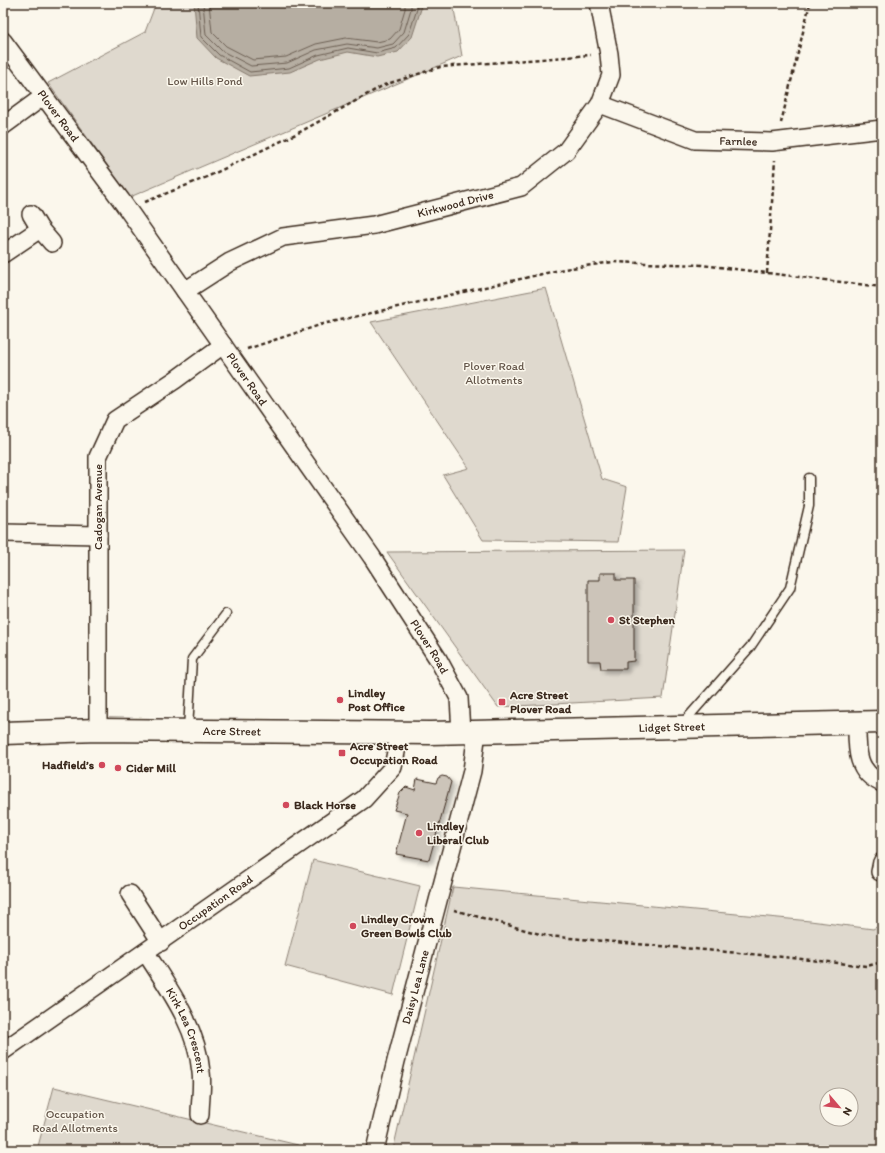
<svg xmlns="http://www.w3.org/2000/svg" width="885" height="1153" font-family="Itim,sans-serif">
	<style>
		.green { fill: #dfd9ce; stroke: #8d8276; fill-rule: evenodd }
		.water { fill: #b6aea2; stroke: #85796d }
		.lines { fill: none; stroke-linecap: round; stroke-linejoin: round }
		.shore { stroke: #6c5f53; stroke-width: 1 }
		.building { fill: #ccc4b9; stroke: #3b2a1e; filter: url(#shadow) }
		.lane-casing { stroke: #3b2a1e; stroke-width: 11 }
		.street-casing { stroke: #3b2a1e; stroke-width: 20 }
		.secondary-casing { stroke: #3b2a1e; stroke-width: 25 }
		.path { stroke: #3b2a1e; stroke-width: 2.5; stroke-dasharray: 4 3; stroke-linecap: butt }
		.lane { stroke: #fbf7ec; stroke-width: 8 }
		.street { stroke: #fbf7ec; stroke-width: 17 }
		.secondary { stroke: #fbf7ec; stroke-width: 22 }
		.poi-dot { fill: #d1495b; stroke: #fbf7ec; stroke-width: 1.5 }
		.labels { text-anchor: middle; stroke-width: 3; stroke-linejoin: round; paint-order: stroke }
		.park-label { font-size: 12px; fill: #64564a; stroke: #fbf7ec }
		.street-label { font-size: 12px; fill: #3b2a1e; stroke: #fbf7ec }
		.poi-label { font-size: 12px; font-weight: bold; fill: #3b2a1e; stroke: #fbf7ec; text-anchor: start }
	</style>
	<defs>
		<filter id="shadow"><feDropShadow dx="3.5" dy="3.5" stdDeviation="2" flood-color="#0004"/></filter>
	</defs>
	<rect width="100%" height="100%" fill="#fbf7ec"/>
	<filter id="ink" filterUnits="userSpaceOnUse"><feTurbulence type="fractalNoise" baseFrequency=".025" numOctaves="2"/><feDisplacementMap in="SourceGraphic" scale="8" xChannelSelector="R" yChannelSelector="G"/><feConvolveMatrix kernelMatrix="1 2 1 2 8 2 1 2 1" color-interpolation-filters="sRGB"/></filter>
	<g filter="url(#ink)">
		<!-- green -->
		<path class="green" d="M156,3H453L462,56L130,197L48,83L145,32Z
			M546,288L602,479L627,487L618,542L483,540L443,475L469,468L371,322Z
			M684,550L663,698L498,707L387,552Z
			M313,860L420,886L393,995L285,966Z
			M453,887L810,921L873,929L882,924V1150H393ZM827,1095H851V1119H827Z
			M54,1087L298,1145L297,1150H37Z"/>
		<!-- water -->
		<path class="water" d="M194,3H419L421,9L412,37L398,52L377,57L348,52L320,59L290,72L249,76L216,58L197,38Z"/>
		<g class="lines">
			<!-- shore -->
			<path class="shore" d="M198,3L201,37L219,55L250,72L289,68L318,55L348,48L377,53L396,48L409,34L417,9L416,3
				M203,3L206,35L222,51L251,66L287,63L316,50L347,44L377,48L393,44L404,32L411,9V3
				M209,3L212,32L226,46L253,60L286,57L316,44L346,38L377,42L390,39L399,29L405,9V3"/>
		</g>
		<!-- building -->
		<path class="building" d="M600,573H616V580H634V661L626,662V669H601L600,661H588V580H600Z
			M442,776L447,777L451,782L429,860L396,854L407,813L394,810L400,793L406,787L415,790L417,779L436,783L438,778Z"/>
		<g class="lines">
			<defs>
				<path id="lane" d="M683,723L751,646L790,588L809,506V478
					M188,730L192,659L226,614"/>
				<g id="street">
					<path id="s1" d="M3,41L121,200L372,557L438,659L459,698L461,732"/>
					<path id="s2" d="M600,104L695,140L772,142L882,129"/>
					<path d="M3,126L44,96"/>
					<path d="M31,214L40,229L52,243"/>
					<path d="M3,254L40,229"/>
					<path id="s3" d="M185,291L230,262L283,237L374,225L521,187L566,151L600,104L611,75L609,54L599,3"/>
					<path d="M3,533L98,535"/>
					<path d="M857,722C857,747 855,772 882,783"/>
					<path d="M98,730V457L115,420L175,380L223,345"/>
					<path d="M880,872L882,862"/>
					<path d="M130,894L161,942"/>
					<path id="s4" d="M146,953C169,989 197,1027 201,1072C203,1086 200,1101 200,1115"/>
					<path id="s5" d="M3,1051L364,799L393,767L400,732"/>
					<path id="s6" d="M375,1150L396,1061L472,771L477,731"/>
				</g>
				<g id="secondary">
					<path id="s7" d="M3,733L98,730L430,733L882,722"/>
				</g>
			</defs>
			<!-- lane casing -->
			<use href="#lane" class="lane-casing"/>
			<!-- street casing -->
			<use href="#street" class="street-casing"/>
			<!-- secondary casing -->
			<use href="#secondary" class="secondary-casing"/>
			<!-- path -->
			<path class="path" d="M781,123L810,3
				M145,202L207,177L300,132L384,85L440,67L591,55
				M767,273L775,160
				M247,349L323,324L564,269L613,262L702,265L882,287
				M454,910L547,936L773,956L867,966L882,962"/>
			<!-- lane -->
			<use href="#lane" class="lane"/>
			<!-- street -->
			<use href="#street" class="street"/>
			<!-- secondary -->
			<use href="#secondary" class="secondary"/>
		</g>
	</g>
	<!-- markers -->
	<g class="poi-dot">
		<circle cx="611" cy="620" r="4"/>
		<circle cx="340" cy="700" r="4"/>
		<rect x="498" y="698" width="8" height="8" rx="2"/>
		<rect x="338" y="749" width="8" height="8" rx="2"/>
		<circle cx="102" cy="765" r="4"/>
		<circle cx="118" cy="768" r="4"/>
		<circle cx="286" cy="805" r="4"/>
		<circle cx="419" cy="833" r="4"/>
		<circle cx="353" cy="926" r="4"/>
	</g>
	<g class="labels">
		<!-- park labels -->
		<g class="park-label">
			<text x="205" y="85">Low Hills Pond</text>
			<text x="494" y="370">Plover Road<tspan x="494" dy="14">Allotments</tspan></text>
			<text x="75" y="1118">Occupation<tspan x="75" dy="14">Road Allotments</tspan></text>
		</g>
		<!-- street labels -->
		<g class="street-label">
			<text dy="4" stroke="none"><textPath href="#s1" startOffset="93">Plover Road</textPath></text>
			<text dy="4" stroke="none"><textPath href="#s2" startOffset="145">Farnlee</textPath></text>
			<text dy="4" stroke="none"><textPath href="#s3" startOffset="288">Kirkwood Drive</textPath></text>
			<text dy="4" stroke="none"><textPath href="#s1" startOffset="417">Plover Road</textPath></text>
			<text transform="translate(98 507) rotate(-90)" y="4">Cadogan Avenue</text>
			<text dy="4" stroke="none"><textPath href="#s1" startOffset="741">Plover Road</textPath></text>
			<text dy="4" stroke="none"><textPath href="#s7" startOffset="669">Lidget Street</textPath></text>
			<text dy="4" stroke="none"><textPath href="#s7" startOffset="229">Acre Street</textPath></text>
			<text dy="4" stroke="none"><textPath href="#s5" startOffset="259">Occupation Road</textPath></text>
			<text dy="4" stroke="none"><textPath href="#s6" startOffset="168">Daisy Lea Lane</textPath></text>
			<text dy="4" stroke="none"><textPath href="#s4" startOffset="88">Kirk Lea Crescent</textPath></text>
		</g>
		<!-- poi labels -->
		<g class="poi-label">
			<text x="619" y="624">St Stephen</text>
			<text x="348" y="697">Lindley<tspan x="348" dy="14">Post Office</tspan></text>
			<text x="510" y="699">Acre Street<tspan x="510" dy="14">Plover Road</tspan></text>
			<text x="350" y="750">Acre Street<tspan x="350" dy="14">Occupation Road</tspan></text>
			<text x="94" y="769" text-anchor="end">Hadfield’s</text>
			<text x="126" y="772">Cider Mill</text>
			<text x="294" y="809">Black Horse</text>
			<text x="427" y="830">Lindley<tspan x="427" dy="14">Liberal Club</tspan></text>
			<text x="361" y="923">Lindley Crown<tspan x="361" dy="14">Green Bowls Club</tspan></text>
		</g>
	</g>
	<!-- margin -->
	<rect width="885" height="1153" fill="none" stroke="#fbf7ec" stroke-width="16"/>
	<rect x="8" y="8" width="869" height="1137" fill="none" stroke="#3b2a1e" stroke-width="1.5" filter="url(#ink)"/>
	<!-- north arrow -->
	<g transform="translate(839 1107) rotate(118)"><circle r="19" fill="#fbf7ec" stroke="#aea59a"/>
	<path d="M0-3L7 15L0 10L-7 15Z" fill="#d1495b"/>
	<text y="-6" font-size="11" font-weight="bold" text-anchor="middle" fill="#3b2a1e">N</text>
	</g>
</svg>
